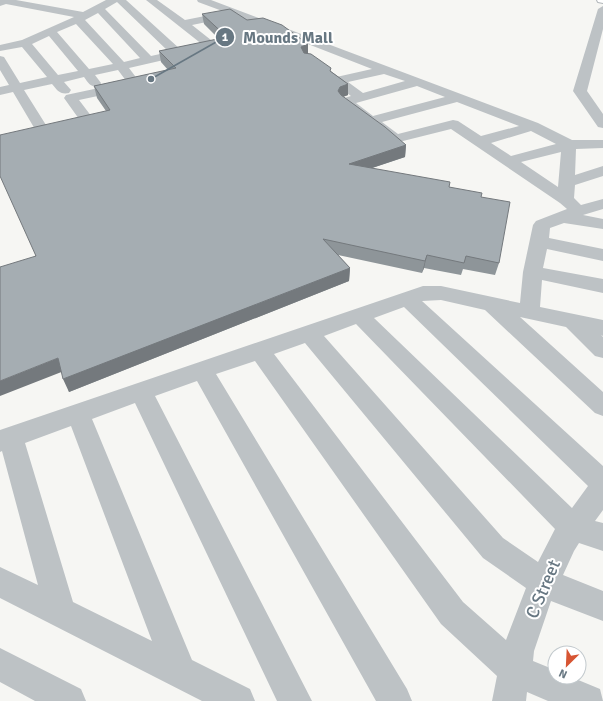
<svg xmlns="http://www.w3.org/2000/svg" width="603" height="701" font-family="Signika,sans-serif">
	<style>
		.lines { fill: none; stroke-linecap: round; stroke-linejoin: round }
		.major-casing { stroke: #b1b6b9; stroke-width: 2 }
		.minor { fill: #bdc2c5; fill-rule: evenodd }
		.major { fill: #fff; fill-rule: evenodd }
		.wall { fill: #8e9599 }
		.shaded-wall { fill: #74797d }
		.building { fill: #a5adb2; stroke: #74797d }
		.labels { text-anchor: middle; stroke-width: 4; stroke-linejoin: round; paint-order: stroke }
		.near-street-label { font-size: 18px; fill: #677782; stroke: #fff }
		.leader { fill: none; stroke: #677782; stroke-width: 1.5 }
		.callout-dot { fill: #677782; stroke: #fff; stroke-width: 1.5 }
		.mark-label { font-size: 12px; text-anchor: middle; font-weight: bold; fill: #fff }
		.callout-label { font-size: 16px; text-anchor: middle; font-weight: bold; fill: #677782; stroke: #fff; stroke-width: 4; stroke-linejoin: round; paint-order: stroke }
	</style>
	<rect width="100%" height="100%" fill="#f6f6f3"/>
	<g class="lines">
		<defs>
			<path id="major" d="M597,0H603V3L598,2Z"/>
		</defs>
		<!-- major casing -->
		<use href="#major" class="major-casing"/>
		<!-- minor -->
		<path class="minor" d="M0,0H16L83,12L106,0H126L180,49L203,45L146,0H157L185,20L225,12L198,2L197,0H211L538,123L572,140H603V148L576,149L575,175L603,166V176L575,185L574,198L581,205L603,199V209L583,215L603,219V229L564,223L550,228L549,238L603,249V261L547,249L543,268L603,279V293L542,280L540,307L603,320V336L601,335L603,337V358L595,356L566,327L520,317L603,392V416L595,413L485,310L441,300L422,301L603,466V510L595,521L603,523V551L579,543L574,551L563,575L603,591V621L551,601L534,651L533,661L555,670V677H571L600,689L603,701H548L527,692L526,701H492L497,676L441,624L255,361L216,374L407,689L412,701H376L197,381L155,396L312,701H277L135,403L92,419L192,660L250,689L255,701H202L0,598V567L38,585L2,451L0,452V430L423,286H441L520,303L523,272L533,225L536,221L567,209L560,203L451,129L395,143L390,142L341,105L339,102L341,99L351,96L331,81L332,78L372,69L236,16L192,25L216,44L218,46L216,48L129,68L141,84L140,87L79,100L95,121L93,124L67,131L62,130L60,127L62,124L79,119L64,98L66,95L127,82L118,70L95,75L101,83L100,86C91,88 89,84 84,77L64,82L71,90L69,93C60,95 57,90 52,84L24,90L51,133L49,136L44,137L39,136L13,92L0,95V87L9,85L0,70V56L4,57L20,83L47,77L22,47L0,51V45L22,40L74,17L6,4L0,6ZM117,2L169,52L151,56L105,9ZM98,13L140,58L124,62L85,20ZM76,24L113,64L89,69L57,32ZM49,36L78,71L58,75L32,44ZM384,74L405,81L363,93L348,82ZM417,86L445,97L373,116L356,103ZM457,102L519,126L481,136L458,121L453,120L398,134L382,122ZM531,131L556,144L511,156L491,143ZM561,152L558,187L521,162ZM404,307L588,486L572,508L374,318ZM356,324L555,529L538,562L503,538L324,336ZM305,343L483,558L526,588L506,640L463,602L274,354ZM71,426L152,641L73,602L25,443Z
			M603,6V29L587,91L603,114V128L598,127L573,91L598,9Z
			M0,648L81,689L86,701H35L0,682Z"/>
		<!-- major -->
		<use href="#major" class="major"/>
	</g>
	<!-- wall -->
	<path class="wall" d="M202,14L247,20L308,44V54L348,84V95L343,97L406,145L405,157L372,168L449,187L481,197L499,263L495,275L463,269L461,275L424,268L422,273L338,255L350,268L349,281L69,392L35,256L106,111L97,98L94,86L168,70L161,62L159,51L219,39L204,24Z"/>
	<!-- shaded-wall -->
	<path class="shaded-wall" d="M308,44V55L301,58V47Z
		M348,84V95L340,98L338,91L340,87Z
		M406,145L405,157L348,176L349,164Z
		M427,255L424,268L422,273L425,261Z
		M350,268L349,281L69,392L63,379Z
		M58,358L64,371L0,396V381Z"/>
	<!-- building -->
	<path class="building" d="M230,9L247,20L263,18L282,25L308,44L301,47L304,53L311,54L331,68L330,71L348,84L340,87L338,91L341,95L385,127L406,145L349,164L450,182L449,187L482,193L481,197L510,202L499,263L466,256L464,263L427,255L425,261L323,239L350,268L63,379L58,358L0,381V267L36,256L0,176V135L110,110L94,86L176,68L159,51L227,37L202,14Z"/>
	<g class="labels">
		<!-- near-street labels -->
		<g class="near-street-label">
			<text transform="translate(543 589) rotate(-67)" y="6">C Street</text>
		</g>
	</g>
	<!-- callouts -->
	<path class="leader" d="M151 79L225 37"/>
	<g class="callout-dot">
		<circle cx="151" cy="79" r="4"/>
		<circle cx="225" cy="37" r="10"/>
	</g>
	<g class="mark-label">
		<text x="225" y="41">1</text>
	</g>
	<g class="callout-label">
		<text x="288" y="43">Mounds Mall</text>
	</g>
	<!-- north arrow -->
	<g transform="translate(567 665) rotate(204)"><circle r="19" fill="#ffffff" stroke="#c2c9cd"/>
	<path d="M0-3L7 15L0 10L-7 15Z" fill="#d75533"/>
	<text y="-6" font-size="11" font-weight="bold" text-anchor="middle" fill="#677782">N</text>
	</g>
</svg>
